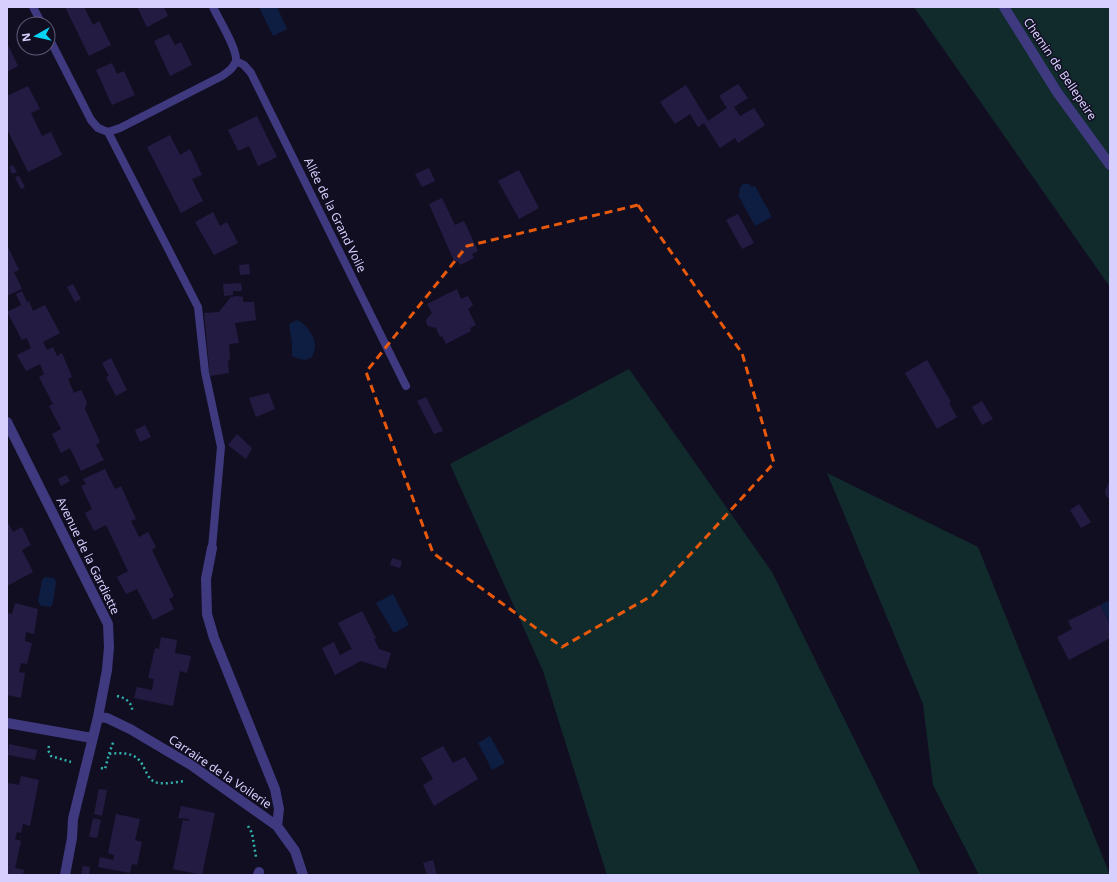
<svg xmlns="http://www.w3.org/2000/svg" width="1117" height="882" font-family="'Noto Sans',sans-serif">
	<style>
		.green { fill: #112b2c }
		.water { fill: #0d1e42 }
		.building { fill: #241b42 }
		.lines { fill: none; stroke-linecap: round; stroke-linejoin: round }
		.path { stroke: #31b1ae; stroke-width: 2.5; stroke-dasharray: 2 3; stroke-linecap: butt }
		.lane { stroke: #3f3a80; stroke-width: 8 }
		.street { stroke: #3f3a80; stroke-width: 10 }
		.marked { fill: none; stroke: #e8590c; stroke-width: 3; stroke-dasharray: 8 5; stroke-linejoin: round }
		.labels { text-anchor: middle; stroke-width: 3; stroke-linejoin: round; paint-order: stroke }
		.street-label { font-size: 12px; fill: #d7d0fe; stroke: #120e22 }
	</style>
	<rect width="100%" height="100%" fill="#120e22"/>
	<!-- green -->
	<path class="green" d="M914,7H1110V287Z
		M629,369L772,572L921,875H607L543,671L450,464Z
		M827,473L978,547L1110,875H979L933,785L923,704Z"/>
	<!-- water -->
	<path class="water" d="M259,7H277L287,29L273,36Z
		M743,184H749L752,187L755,186L772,217L755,226L738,195L740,193L739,189Z
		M297,320C306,323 316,338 315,347C315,350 313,354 312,357C304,362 299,359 292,356V343L289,324Z
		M45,577L54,578L56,582L53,602L51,607L41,606L38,601L42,580Z
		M393,594L409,625L394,633L376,603Z
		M1110,600V625L1100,605Z
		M490,736L505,763L492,770L478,743Z"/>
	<!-- building -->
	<path class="building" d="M65,7H84L93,25L99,21L111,45L89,56Z
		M137,7H164L168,16L147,27Z
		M169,34L175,45L181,42L192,65L170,76L154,41Z
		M7,43L18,66L7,72Z
		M112,63L117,74L124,71L135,95L112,105L96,70Z
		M738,84L748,98L734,107L740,116L754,108L765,125L738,143L735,138L720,148L704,123L698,127L690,114L675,124L660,102L686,85L708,121L727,108L719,96Z
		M28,86L40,109L31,113L42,136L51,132L62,155L28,172L7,129V96Z
		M257,116L277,157L258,166L249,146L238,151L228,130Z
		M170,135L180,155L190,149L202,175L192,179L203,201L181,213L147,147Z
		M13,165L17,172L12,174L9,167Z
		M429,168L435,181L422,187L415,174Z
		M519,170L539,208L519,219L498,181Z
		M19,176L25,187L21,189L15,177Z
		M442,198L455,225L464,221L478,251L472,254L474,258L460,265L458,261L455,263L429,204Z
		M213,212L220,226L227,222L238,243L214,255L195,222Z
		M738,214L754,243L742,249L726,220Z
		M7,245L19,270L14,272L22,289L7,296Z
		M249,264L250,274L240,275L239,265Z
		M241,283L242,291H233V295L224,296L223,284Z
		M73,284L81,299L75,302L67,287Z
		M457,289L461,299L468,296L473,305L468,309L476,325L470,328L471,331L446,344L442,336L440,337L436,328L428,326L427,325L426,320L432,313L427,304Z
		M22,291L27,302L29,301L33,311L45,305L60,333L43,342L47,350L53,347L57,356L62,353L72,377L68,379L74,393L81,390L87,402L85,409L100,442L96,445L104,460L81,471L70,448L61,453L52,434L61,429L49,406L53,404L39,377L44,374L40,364L26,371L17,355L31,348L27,338L22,340L7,312L21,305L16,294Z
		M237,296L243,297V302H254L256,320L235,323L239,343L229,344L230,360L228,361L229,373L210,376L204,313L219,312L231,297Z
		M111,358L127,390L116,396L106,377L109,376L102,363Z
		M927,360L951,402L949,403L957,417L937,429L905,373Z
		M269,393L275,409L256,417L249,398Z
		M426,397L443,431L434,434L417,401Z
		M982,401L993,419L982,425L972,407Z
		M145,425L151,437L140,442L135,430Z
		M237,434L252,448L246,459L228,445Z
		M105,469L115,489L121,486L136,519L131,521L139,537L148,532L156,547L152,550L174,596L169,599L174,609L153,620L137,589L126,594L117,577L128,571L106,525L94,531L85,513L92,509L81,486L86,484L83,479Z
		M66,475L70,481L61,486L58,479Z
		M1109,482L1110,483V499L1106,496L1105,491Z
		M1079,504L1091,522L1081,528L1070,510Z
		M7,521L13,532L22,527L31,545L22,550L33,572L7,586Z
		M392,558L402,561L400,568L390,565Z
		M15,603L38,609L34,634L26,632L25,641L32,643L27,664L21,663L19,672L25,673L21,698L7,695V613L12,614Z
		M1100,605L1110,625V638L1069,660L1057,637L1072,629L1068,621Z
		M362,611L376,638L374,639L379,649L391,653L386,669L361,661L335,675L322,648L334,642L340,655L352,649L338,623Z
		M161,637L177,640L175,653L191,656L187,673L180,671L173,706L134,698L137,687L152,690L154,679L148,678L155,648L159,649Z
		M9,744L37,750L35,760L8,755Z
		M443,746L453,763L465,757L478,779L434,806L423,785L433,779L421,758Z
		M21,776L39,780L30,826L23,824L21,833L17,832L15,839L21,841L15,868L24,870L23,875H7V787L8,783L19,785Z
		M99,789L107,790L102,816L94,814Z
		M181,806L215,813L202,875L173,869L183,820L189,821V819L178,818Z
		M116,814L140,819L135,840L142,842L137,865L132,864L130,873L98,867L100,857L113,860L114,855L108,853Z
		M93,818L101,820L97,838L89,837Z
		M433,860L437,875H427L423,863Z
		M83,866L90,867L89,875H81Z"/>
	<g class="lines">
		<!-- path -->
		<path class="path" d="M117,696C126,698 133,703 132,712
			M49,746L48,750L51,756L71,762
			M109,754L114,740
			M101,768L105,769L109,754C118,753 129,752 137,758C146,765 146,782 159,783C167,784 177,782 185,781
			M248,826L252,833L256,857"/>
		<!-- lane -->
		<path class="lane" d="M33,7L42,24
			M48,36L91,120L98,128L108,132L120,128L222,76C228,72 235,67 236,60C237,48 218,18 213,7
			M236,61L244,65L251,73L406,386
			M108,132L198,307L205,372L221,447L212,548"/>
		<!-- street -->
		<path class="street" d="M1004,7L1057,92L1110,165
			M7,422L108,624L109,647L107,670L98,717L73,819L72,838L65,875
			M212,548L206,579L207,614L214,638L275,789L279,809L277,826
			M98,717L107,718L130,729L191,765L277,826L295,851L303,875
			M7,723L92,738
			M258,875L259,872"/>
	</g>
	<!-- marked area -->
	<path class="marked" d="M638,205L742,353L774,463L653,595L562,647L433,553L366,372L467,246Z"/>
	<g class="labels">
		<!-- street labels -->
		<g class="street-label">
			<text transform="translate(1060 69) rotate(56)" y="4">Chemin de Bellepeire</text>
			<text transform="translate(335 215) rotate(64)" y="4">Allée de la Grand Voile</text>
			<text transform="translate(88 556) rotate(64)" y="4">Avenue de la Gardiette</text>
			<text transform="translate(220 772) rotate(34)" y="4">Carraire de la Voilerie</text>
		</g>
	</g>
	<!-- border -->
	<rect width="1117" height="882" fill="none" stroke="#d7d0fe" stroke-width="16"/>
	<!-- north arrow -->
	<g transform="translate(36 36) rotate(262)"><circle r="19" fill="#120e22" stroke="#615c7a"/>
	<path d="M0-3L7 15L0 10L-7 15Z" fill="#06d3f4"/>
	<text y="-6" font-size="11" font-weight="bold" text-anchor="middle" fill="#d7d0fe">N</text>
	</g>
</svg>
